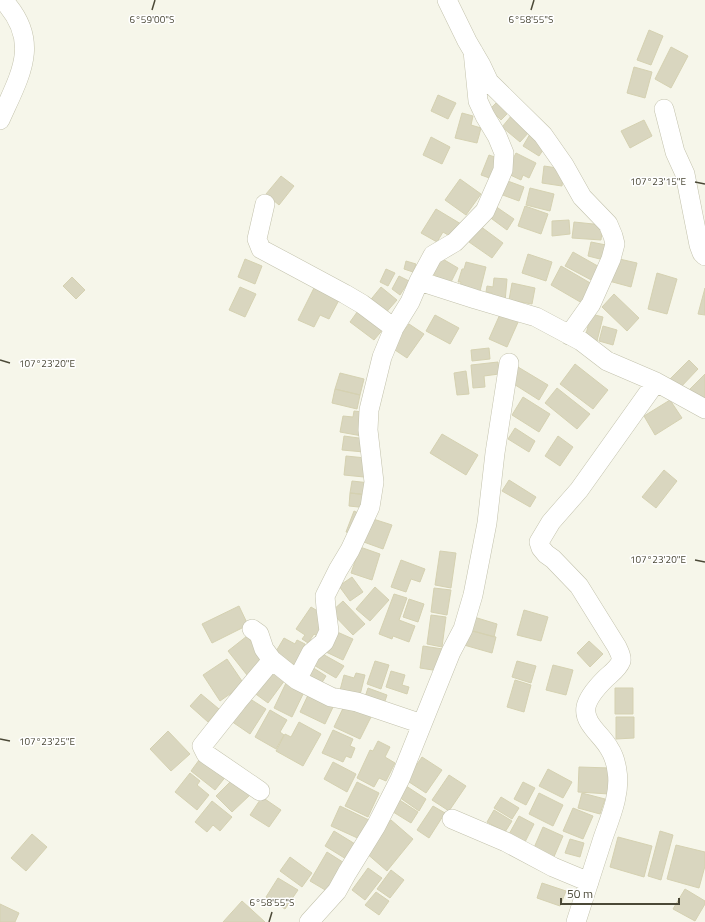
<svg xmlns="http://www.w3.org/2000/svg" width="705" height="922" font-family="'Titillium Web',sans-serif">
	<style>
		.building { fill: #d9d6bf; stroke: #d5d1b1 }
		.lines { fill: none; stroke-linecap: round; stroke-linejoin: round }
		.street-casing { stroke: #c3c2ac; stroke-width: 20 }
		.street { stroke: #fff; stroke-width: 19 }
		.ticks { fill: none; stroke: #4b4937; stroke-width: 1.5 }
		.ticks-label { font-size: 10px; text-anchor: middle; fill: #4b4937; stroke: #fff; stroke-width: 3; stroke-linejoin: round; paint-order: stroke }
	</style>
	<rect width="100%" height="100%" fill="#f6f6ea"/>
	<!-- building -->
	<path class="building" d="M649,30L663,36L651,65L637,60Z
		M671,47L688,56L671,88L655,79Z
		M634,67L652,72L645,98L627,93Z
		M438,95L456,103L448,119L431,111Z
		M500,99L511,110L501,120L490,109Z
		M462,113L473,116L471,125L481,128L477,143L455,138Z
		M512,115L530,131L520,142L502,127Z
		M644,120L652,136L630,148L621,131Z
		M530,134L547,144L539,156L523,146Z
		M431,137L450,147L442,164L423,155Z
		M516,153L536,163L529,178L523,175L521,180L506,173Z
		M489,155L503,160L495,180L481,175Z
		M544,166L564,169L562,186L542,183Z
		M281,176L294,186L279,205L266,194Z
		M460,179L481,194L466,215L445,200Z
		M505,180L524,187L519,201L500,194Z
		M530,188L554,194L550,211L526,205Z
		M495,206L514,219L507,230L488,216Z
		M525,206L548,214L541,234L518,226Z
		M436,209L461,224L453,238L443,232L437,242L421,233Z
		M569,220L570,234L552,236V221Z
		M574,222L603,225L601,240L572,238Z
		M480,226L503,243L492,258L469,242Z
		M591,242L611,246L608,261L588,256Z
		M573,252L603,269L595,282L565,266Z
		M528,254L552,262L546,281L522,273Z
		M441,258L458,268L450,284L432,274Z
		M615,258L637,263L631,287L609,281Z
		M245,259L262,266L255,284L238,277Z
		M406,261L416,264L413,272L404,269Z
		M466,262L486,267L479,295L459,290L461,282H458L462,269H464Z
		M561,266L592,284L582,303L551,285Z
		M386,269L395,273L388,286L380,282Z
		M657,273L677,279L667,314L648,309Z
		M399,276L409,281L400,295L392,289Z
		M72,277L85,290L76,299L63,286Z
		M494,278L507,279L505,302L492,300V293L486,292L487,286L493,287Z
		M512,283L535,288L532,304L509,300Z
		M240,287L256,294L245,317L229,310Z
		M381,287L397,300L383,316L368,303Z
		M314,288L339,300L329,319L320,315L314,327L298,320Z
		M705,288V315L698,314Z
		M614,294L639,318L627,331L602,307Z
		M360,308L385,327L374,340L350,322Z
		M501,312L519,320L507,347L489,339Z
		M591,314L603,317L597,341L585,338Z
		M435,315L459,328L450,344L426,331Z
		M409,324L424,334L407,358L392,348L401,325L406,328Z
		M603,326L617,330L613,345L599,341Z
		M489,348L490,359L472,361L471,350Z
		M689,360L698,369L679,389L669,380Z
		M498,362L499,374L484,376L485,387L473,388L471,365Z
		M575,364L608,390L593,409L560,384Z
		M518,367L548,385L539,400L509,381Z
		M466,371L469,394L457,395L454,373Z
		M340,373L364,379L360,395L335,389Z
		M705,374V399L688,391Z
		M557,388L590,414L577,429L545,403Z
		M335,389L360,395L357,409L332,403Z
		M523,397L550,414L539,432L512,415Z
		M670,400L682,418L655,435L644,416Z
		M354,411L363,412L362,436L340,432L343,416L353,417Z
		M515,428L535,441L529,452L508,439Z
		M442,434L478,455L466,475L430,453Z
		M344,436L366,439L364,452L342,450Z
		M558,436L573,447L560,466L545,456Z
		M346,456L366,458L364,477L344,475Z
		M664,470L677,481L656,508L642,497Z
		M509,480L536,497L530,507L502,491Z
		M352,481L370,483L369,495L350,493Z
		M350,493L369,495L368,508L349,506Z
		M354,511L363,515L356,535L346,532Z
		M370,518L392,525L383,549L361,541Z
		M360,547L380,554L372,580L351,573Z
		M440,551L456,553L451,588L435,585Z
		M401,560L425,569L420,582L411,579L406,592L391,587Z
		M352,577L363,592L350,601L339,586Z
		M375,587L389,600L370,621L356,609Z
		M434,588L451,590L447,615L431,612Z
		M394,594L407,598L399,620L415,626L409,642L393,636L392,639L379,634Z
		M409,599L424,604L418,622L403,617Z
		M343,601L365,624L353,635L331,612Z
		M239,606L248,625L212,643L202,624Z
		M311,607L326,616L320,638L314,634L308,643L302,639L305,635L296,629Z
		M524,610L548,617L541,641L517,635Z
		M431,615L446,617L442,647L427,644Z
		M474,617L497,624L494,637L470,630Z
		M468,630L496,637L492,653L464,645Z
		M335,631L353,639L343,660L326,652Z
		M247,636L266,661L247,675L228,651Z
		M284,638L295,644L297,640L305,644L302,649L306,652L298,667L275,653Z
		M589,641L603,654L590,667L577,653Z
		M423,646L443,649L439,671L420,668Z
		M319,652L344,666L336,678L312,664Z
		M227,659L244,684L220,701L203,675Z
		M375,661L389,665L381,689L367,684Z
		M517,661L536,666L531,683L512,677Z
		M553,665L573,670L566,695L546,690Z
		M312,667L326,676L318,689L304,680Z
		M270,669L285,680L268,703L253,692Z
		M391,671L405,675L402,685L409,687L407,694L386,687Z
		M356,673L365,675L359,699L339,694L344,675L354,678Z
		M515,680L531,685L524,712L507,707Z
		M286,683L293,687L305,690L292,717L274,708Z
		M368,688L387,695L383,707L364,700Z
		M615,688H633V714H615Z
		M309,693L334,705L325,724L300,712Z
		M201,694L219,709L208,722L190,706Z
		M247,697L266,709L250,734L231,721Z
		M346,702L372,715L360,739L334,727Z
		M270,710L287,720L280,732L284,735L276,749L255,737Z
		M616,717H634V738L616,739Z
		M299,722L321,734L303,766L276,751L285,734L291,737Z
		M333,730L353,739L350,746L355,748L351,758L346,756L343,762L322,753Z
		M168,731L190,754L171,771L150,749Z
		M378,741L390,747L385,757L395,763L386,781L379,778L374,787L357,778L370,750L373,751Z
		M202,756L227,775L215,790L191,771Z
		M422,757L442,770L426,793L406,780Z
		M333,762L356,774L347,792L324,779Z
		M579,767L610,768L609,794L578,792Z
		M548,769L572,782L563,798L539,786Z
		M190,773L200,781L197,785L209,795L197,810L175,792Z
		M449,775L466,786L449,811L432,800Z
		M234,778L250,795L232,812L216,796Z
		M357,782L379,793L368,817L345,806Z
		M523,782L535,788L526,805L514,799Z
		M403,784L426,799L419,811L396,795Z
		M539,793L563,805L553,826L529,814Z
		M582,793L605,799L600,814L578,808Z
		M262,797L281,810L269,827L250,815Z
		M501,797L519,808L512,819L494,808Z
		M398,799L418,812L411,823L390,810Z
		M212,801L232,817L220,831L213,825L207,832L195,822Z
		M340,806L373,822L364,841L331,826Z
		M433,806L445,813L429,838L417,830Z
		M573,808L593,816L583,839L563,831Z
		M494,810L512,821L505,832L487,822Z
		M519,816L534,824L524,844L508,836Z
		M391,820L413,839L387,871L365,852Z
		M543,827L563,836L553,859L533,850Z
		M334,831L360,847L351,862L325,846Z
		M660,831L673,835L661,880L648,876Z
		M32,834L47,847L26,871L11,858Z
		M618,837L652,846L644,877L610,867Z
		M570,839L584,843L580,857L565,853Z
		M676,845L705,852V866L699,888L667,879Z
		M327,852L349,866L332,894L310,881Z
		M290,857L312,873L302,887L280,871Z
		M368,868L382,878L365,900L352,890Z
		M391,870L404,880L390,898L377,889Z
		M278,878L298,890L285,909L266,897Z
		M542,883L566,891L560,906L537,898Z
		M685,889L705,901V904L695,921L673,909Z
		M376,892L389,901L379,915L365,905Z
		M242,901L265,922H223Z
		M0,904L19,913L15,922H0Z"/>
	<g class="lines">
		<defs>
			<path id="street" d="M447,0L467,41L481,65L489,82L543,135L564,165L582,197L608,224L613,236L615,244L611,259L591,304L569,335
				M664,109L675,152L685,174L699,245L702,253L705,256
				M0,120C20,75 42,42 3,0
				M265,204L257,239L261,249L345,294L362,304L394,328
				M419,281L475,299L536,317L581,341L607,361L656,382L705,409
				M252,629L259,634L264,649L272,660L297,680L331,697L357,702L422,724
				M297,680L311,653L324,642L329,631L326,608L325,596L338,570L350,550L370,507L374,482L368,430L369,410L382,357L394,328L410,302L419,281L433,255L455,242L485,211L503,170L504,153L497,136L485,116L478,101L473,51
				M260,791L206,754L202,746L237,702L272,660
				M452,819L506,842L553,867L589,882
				M309,922L337,891L347,873L376,826L400,779L451,652L463,629L473,595L487,523L495,453L509,363
				M576,922C585,894 594,866 603,838C610,818 621,793 617,771C616,763 613,754 609,748C602,735 583,723 586,707C588,697 598,686 605,679C610,674 618,669 621,661C622,656 619,652 617,647L579,586L553,559L546,554L541,548L539,542L551,522L579,490L656,382"/>
		</defs>
		<!-- street casing -->
		<use href="#street" class="street-casing"/>
		<!-- street -->
		<use href="#street" class="street"/>
	</g>
	<!-- ticks -->
	<path class="ticks" d="M152,10L155,0M531,10L534,0M695,182L705,184M0,360L10,363M695,560L705,562M0,739L10,741M269,922L272,912"/>
	<g class="ticks-label">
		<text x="152" y="23">6°59'00"S</text>
		<text x="531" y="23">6°58'55"S</text>
		<text x="658" y="185">107°23'15"E</text>
		<text x="47" y="367">107°23'20"E</text>
		<text x="658" y="563">107°23'20"E</text>
		<text x="47" y="745">107°23'25"E</text>
		<text x="272" y="906">6°58'55"S</text>
	</g>
	<!-- scale -->
	<path d="M561 898v6h118v-6" fill="none" stroke="#4b4937" stroke-width="2"/>
	<text x="567" y="898" font-size="12" fill="#4b4937" stroke="#ffffff" stroke-width="3" paint-order="stroke">50 m</text>
</svg>
